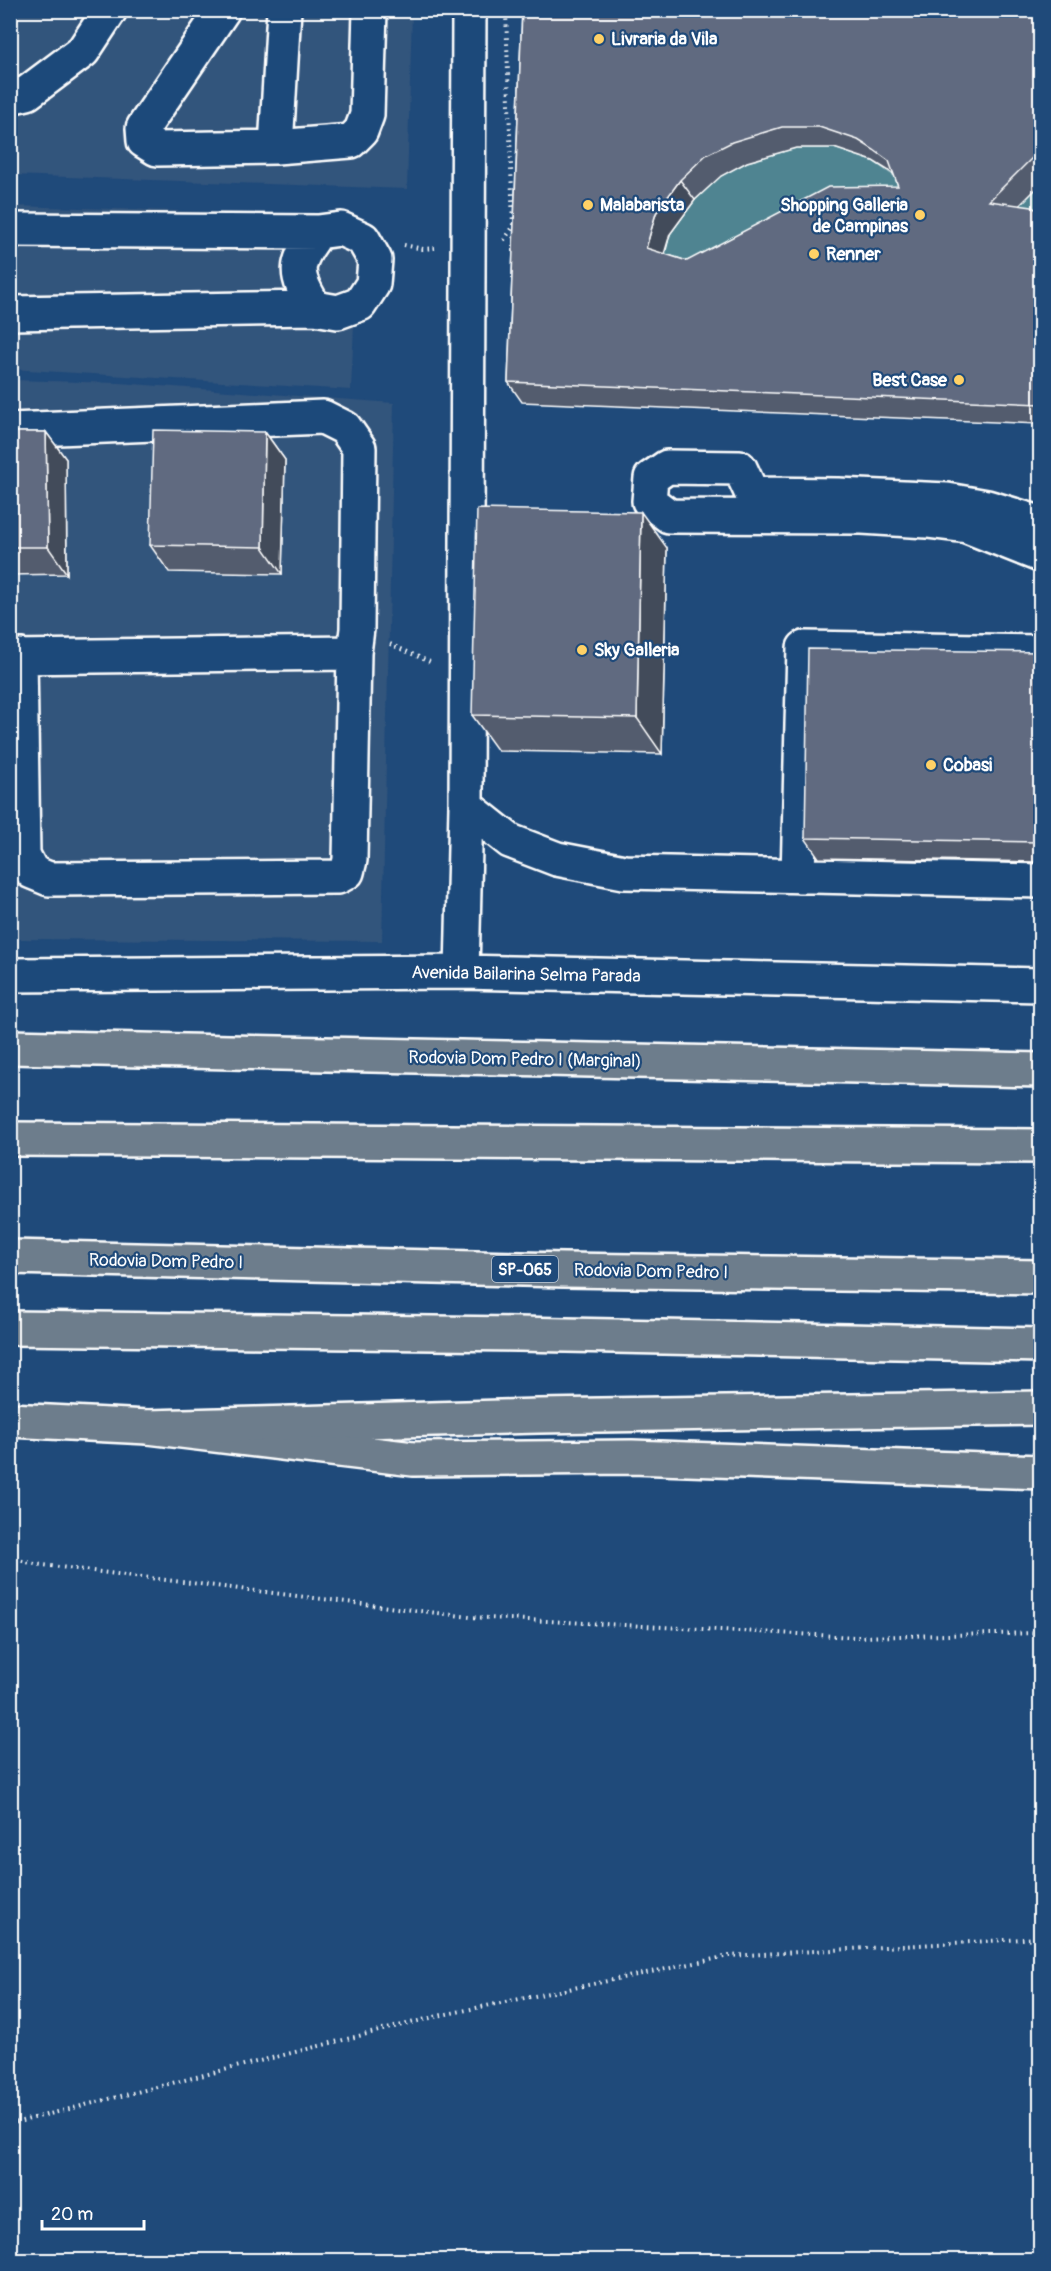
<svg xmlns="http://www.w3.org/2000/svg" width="1051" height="2271" font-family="Pangolin,sans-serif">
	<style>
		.built { fill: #32547c }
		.green { fill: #508491; stroke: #a8c2c8; stroke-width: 1.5 }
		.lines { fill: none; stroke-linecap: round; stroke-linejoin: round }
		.minor-casing { stroke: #fff; stroke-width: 38 }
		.major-casing { stroke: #fff; stroke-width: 38 }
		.highway-casing { stroke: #fff; stroke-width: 38 }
		.path { stroke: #fff; stroke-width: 4; stroke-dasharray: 1.5 4.5; stroke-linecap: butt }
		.minor { stroke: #1f4a7a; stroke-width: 33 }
		.major { stroke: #6d7d8c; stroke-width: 33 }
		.highway { stroke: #6d7d8c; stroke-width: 33 }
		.wall { fill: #535c6e; stroke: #fff; stroke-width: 1.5; fill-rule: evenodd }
		.shaded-wall { fill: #434b5a; stroke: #fff; stroke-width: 1.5 }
		.building { fill: #606b80; stroke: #fff; stroke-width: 1.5; fill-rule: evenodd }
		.poi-dot { fill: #ffd166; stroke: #1f4a7a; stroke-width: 2 }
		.labels { text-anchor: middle; stroke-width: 4.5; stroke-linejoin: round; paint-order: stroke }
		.shield { fill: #1f4a7a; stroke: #bcc9d7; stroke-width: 1.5 }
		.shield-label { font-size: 16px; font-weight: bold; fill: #fff }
		.poi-label { font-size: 18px; font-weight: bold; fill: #fff; stroke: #1f4a7a; text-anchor: start }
		.street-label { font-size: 18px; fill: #fff; stroke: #1f4a7a }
	</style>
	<rect width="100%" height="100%" fill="#1f4a7a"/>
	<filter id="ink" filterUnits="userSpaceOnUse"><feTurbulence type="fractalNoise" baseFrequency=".0167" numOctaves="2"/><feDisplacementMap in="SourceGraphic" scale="12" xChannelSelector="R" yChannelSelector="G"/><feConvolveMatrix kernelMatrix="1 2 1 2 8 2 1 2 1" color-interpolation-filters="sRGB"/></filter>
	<g filter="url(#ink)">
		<!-- built -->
		<path class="built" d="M11,11H412L407,189L11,175Z
			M11,206L359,216L351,390L11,369Z
			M11,380L119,383L394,403L382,941L11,939Z"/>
		<!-- green -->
		<path class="green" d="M796,148H834L873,161L903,182L913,206L701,281L660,268L670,234L695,200L721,176L747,162Z
			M1040,184V227L1004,222Z"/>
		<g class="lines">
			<defs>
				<path id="minor" d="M223,10L143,128L144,141L157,149L276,147L351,141L361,131L367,115L370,10
					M10,97L27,93L83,51L110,10
					M276,147L284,10
					M10,230L318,232L341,229L363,239L375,260L373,284L360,304L338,312L315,308L10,313
					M315,308C293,273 294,264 318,232
					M10,430L323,417L345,428L359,448L357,629L354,653L350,860L347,872L338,877L49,879L32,872L23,855L20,656
					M1040,523L987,507L947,500L838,495L752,494L740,468L667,467L651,478L649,501L669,516L862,517L927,521L967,526L1040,555
					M10,657L354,653
					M466,806L510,841L557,859L624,872L1040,881
					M798,876L804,648L1040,652
					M462,972L466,806L469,10
					M10,975L462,972L1040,985"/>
				<path id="major" d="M10,1420L148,1427L413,1459L632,1457L1040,1472"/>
				<path id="highway" d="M10,1047L1040,1070
					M10,1139L1040,1146
					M10,1257L564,1270L1040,1277
					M10,1328L518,1334L1040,1345
					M148,1427L539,1416L1040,1408"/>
			</defs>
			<!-- minor casing -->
			<use href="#minor" class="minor-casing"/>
			<!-- major casing -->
			<use href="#major" class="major-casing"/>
			<!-- highway casing -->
			<use href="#highway" class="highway-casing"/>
			<!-- path -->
			<path class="path" d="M504,240L513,227L506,11
				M404,245L423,249L435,248
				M390,644L432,663
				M10,1558L35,1564L470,1617L855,1637L1040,1633
				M10,2124L442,2015L729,1956L1040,1938"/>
			<!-- minor -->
			<use href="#minor" class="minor"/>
			<!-- major -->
			<use href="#major" class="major"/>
			<!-- highway -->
			<use href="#highway" class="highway"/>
		</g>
		<!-- wall -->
		<path class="wall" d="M522,10H1041V184L1020,205L1041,213V424L522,402L508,382ZM796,148H834L873,161L894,174L898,186L687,261L665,254L670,234L695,200L721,176L747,162Z
			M10,432H46L66,459L67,574L10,575Z
			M265,432L285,460L282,574L169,572L150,545Z
			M667,548L662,754L498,751L472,715Z
			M1041,652V862L819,858L805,838Z"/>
		<!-- shaded-wall -->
		<path class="shaded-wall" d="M680,180L695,200L670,234L660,268L646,248L656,213Z
			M46,432L66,459L67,574L48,547Z
			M265,432L285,460L282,574L263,547Z
			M641,512L667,548L662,754L637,718Z
			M1041,755V844L1039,842Z"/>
		<!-- building -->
		<path class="building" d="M522,10H1041V149L989,201L1032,207L1041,213V404L508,382ZM782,127H819L858,140L874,150L889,161L898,186L828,187L687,261L646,248L656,213L680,180L706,155L732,142Z
			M153,430L265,432L263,547L150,545Z
			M10,432H46L48,547H10Z
			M477,509L641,512L637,718L472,715Z
			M808,649L1041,652V755L1039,842L805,838Z"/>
	</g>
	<!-- markers -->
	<g class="poi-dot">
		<circle cx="599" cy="39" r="6"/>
		<circle cx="588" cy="205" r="6"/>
		<circle cx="920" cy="215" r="6"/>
		<circle cx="814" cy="254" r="6"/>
		<circle cx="959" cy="380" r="6"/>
		<circle cx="582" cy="650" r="6"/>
		<circle cx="931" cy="765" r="6"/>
	</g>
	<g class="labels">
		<!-- shield labels -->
		<rect class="shield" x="492" y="1256" width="66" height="26" rx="4.5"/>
		<g class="shield-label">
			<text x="525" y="1275">SP-065</text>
		</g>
		<!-- poi labels -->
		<g class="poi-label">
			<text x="611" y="45">Livraria da Vila</text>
			<text x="600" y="211">Malabarista</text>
			<text x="908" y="211" text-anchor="end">Shopping Galleria<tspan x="908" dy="21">de Campinas</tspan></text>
			<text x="826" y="260">Renner</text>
			<text x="947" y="386" text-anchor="end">Best Case</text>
			<text x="594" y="656">Sky Galleria</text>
			<text x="943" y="771">Cobasi</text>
		</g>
		<!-- street labels -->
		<g class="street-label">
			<text transform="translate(526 974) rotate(1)" y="6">Avenida Bailarina Selma Parada</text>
			<text transform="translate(525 1059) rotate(1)" y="6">Rodovia Dom Pedro I (Marginal)</text>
			<text transform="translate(166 1261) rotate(1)" y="6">Rodovia Dom Pedro I</text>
			<text transform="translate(651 1271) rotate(1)" y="6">Rodovia Dom Pedro I</text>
		</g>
	</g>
	<!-- margin -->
	<rect width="1051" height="2271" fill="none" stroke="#1f4a7a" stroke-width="36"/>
	<rect x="18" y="18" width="1015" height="2235" fill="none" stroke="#fff" stroke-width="2" filter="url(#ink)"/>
	<!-- scale -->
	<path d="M42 2220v9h102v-9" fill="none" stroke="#ffffff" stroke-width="3"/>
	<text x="51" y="2220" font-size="18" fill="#ffffff" stroke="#1f4a7a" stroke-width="4.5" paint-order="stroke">20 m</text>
</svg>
